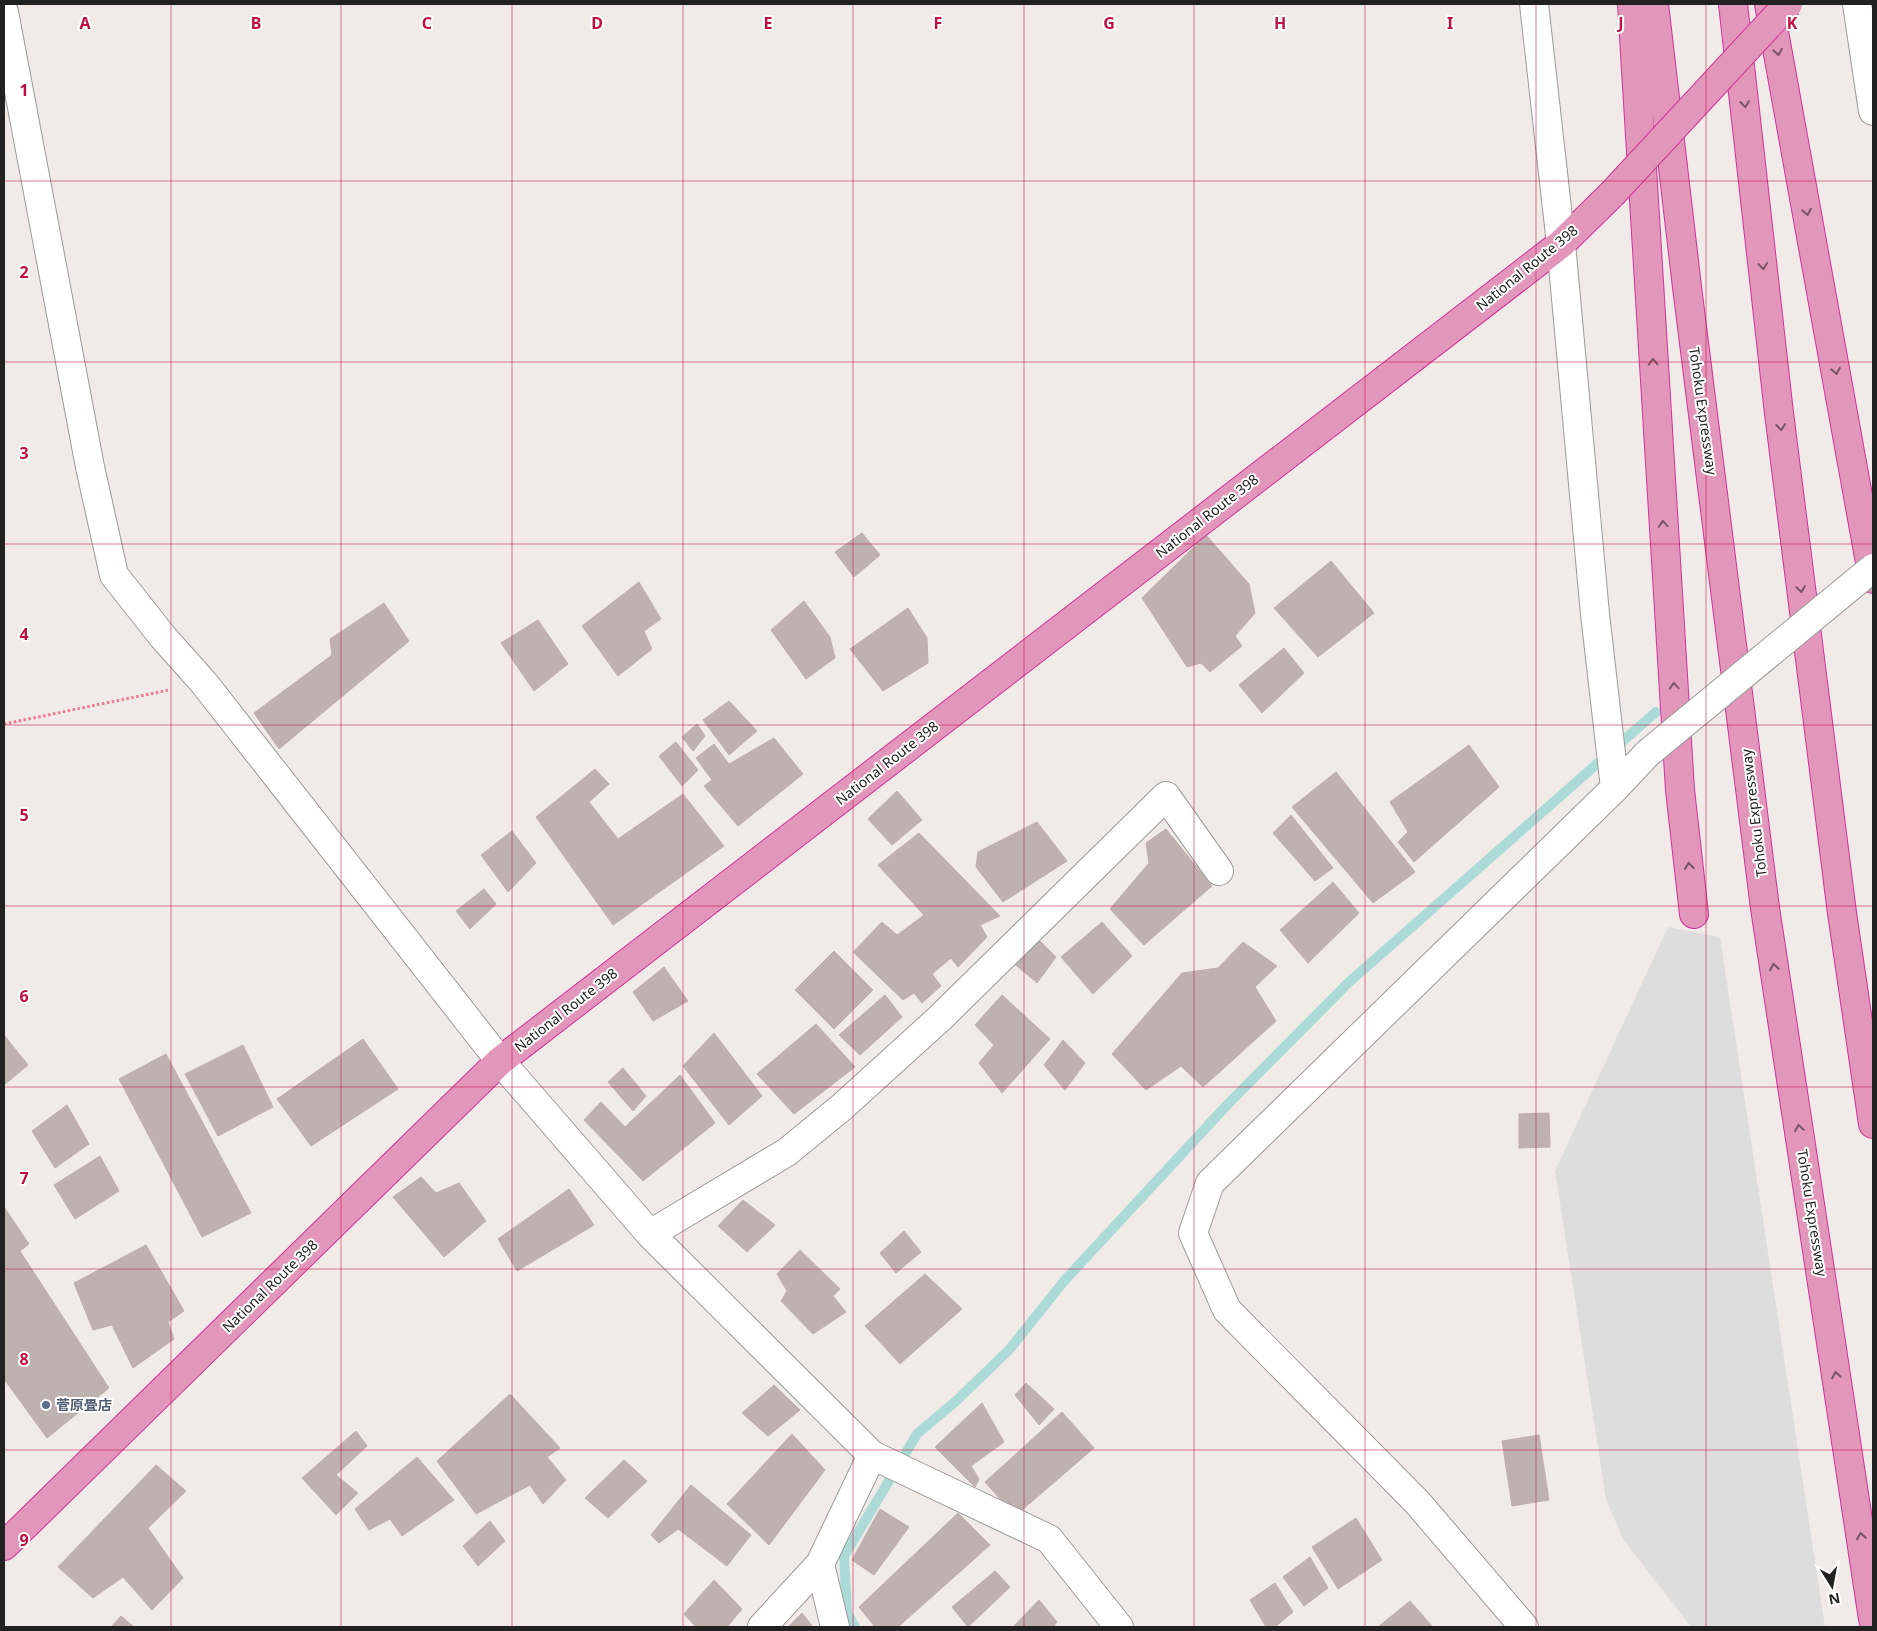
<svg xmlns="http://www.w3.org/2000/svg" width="1877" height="1631" font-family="'Noto Sans','Noto Sans JP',sans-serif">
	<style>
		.parking { fill: #ddd }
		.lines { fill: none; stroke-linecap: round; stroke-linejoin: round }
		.stream { stroke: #acdbd7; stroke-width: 10 }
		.building { fill: #beb2b1; stroke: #c1aeab }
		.minor-casing { stroke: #9b9b9b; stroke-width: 30 }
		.highway-casing { stroke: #cf3497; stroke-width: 30 }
		.path { stroke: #f17990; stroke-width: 3; stroke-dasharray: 2.5 2.5; stroke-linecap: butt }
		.minor { stroke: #fff; stroke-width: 28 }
		.highway { stroke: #e296ba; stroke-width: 28 }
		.minor-bridge-casing { stroke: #9b9b9b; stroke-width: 30; stroke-linecap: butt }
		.highway-bridge-casing { stroke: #cf3497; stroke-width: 30; stroke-linecap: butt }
		.minor-bridge { stroke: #fff; stroke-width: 28 }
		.highway-bridge { stroke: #e296ba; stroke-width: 28 }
		.oneway { stroke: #785666 }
		.grid { fill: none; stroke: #c30e44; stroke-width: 1; stroke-opacity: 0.55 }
		.service-dot { fill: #5c6f8a; stroke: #fff; stroke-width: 2 }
		.labels { text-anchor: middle; stroke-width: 4; stroke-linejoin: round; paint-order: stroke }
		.street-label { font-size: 14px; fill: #212121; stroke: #fff }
		.service-label { font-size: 14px; font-weight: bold; fill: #4e5e75; stroke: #fff; text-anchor: start }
		.grid-label { font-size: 16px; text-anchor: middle; font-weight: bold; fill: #c30e44; stroke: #fff; stroke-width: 4; stroke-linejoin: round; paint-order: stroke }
	</style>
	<rect width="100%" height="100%" fill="#f0ebe8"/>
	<!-- parking -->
	<path class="parking" d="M1668,927L1720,937L1825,1627H1691L1623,1539L1606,1499L1555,1171Z"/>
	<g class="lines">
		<!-- stream -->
		<path class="stream" d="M855,1627L847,1613L844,1556L917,1434L956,1401L1009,1350L1065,1280L1227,1105L1348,983L1656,712"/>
	</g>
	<!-- building -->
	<path class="building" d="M862,533L880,555L854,577L835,552Z
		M1206,535L1249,584L1255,613L1235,636L1242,646L1210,672L1201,663L1187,667L1142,598Z
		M1331,561L1374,613L1318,657L1274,608Z
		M639,582L661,619L644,631L652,649L618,676L582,626Z
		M804,601L830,637L835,658L806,679L771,630Z
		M384,603L409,641L279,749L254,713L332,655L330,639Z
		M908,608L927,638L928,663L883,691L850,649Z
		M538,620L568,664L534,691L501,643Z
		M1284,648L1304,673L1262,713L1239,685Z
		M729,701L757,731L729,755L703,720Z
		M697,724L705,736L693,751L682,737Z
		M774,738L803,774L738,826L704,786L712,780L696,758L714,744L729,764Z
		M676,742L698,770L682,786L659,756Z
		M1469,745L1499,787L1414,862L1398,842L1408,832L1390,802Z
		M595,769L609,784L589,802L618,839L683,794L724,846L613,925L536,817Z
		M1336,772L1415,872L1373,903L1292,807Z
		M897,791L922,820L892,845L868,819Z
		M1291,815L1333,868L1315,881L1273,833Z
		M1037,822L1067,861L1003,902L976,867L978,852Z
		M1166,829L1212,886L1144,945L1110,909L1149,863L1146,843Z
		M512,831L536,863L508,892L481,855Z
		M919,833L1000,916L980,925L987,937L958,967L951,958L932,974L941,986L922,1003L914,993L903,1000L853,952L882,922L897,935L924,915L878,865Z
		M1333,882L1359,913L1308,963L1280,930Z
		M484,889L496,904L470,929L456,911Z
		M1102,922L1132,956L1093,994L1061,957Z
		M1035,936L1056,957L1037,983L1011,961Z
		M1243,942L1277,966L1255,987L1276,1021L1203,1087L1181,1066L1146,1090L1112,1054L1182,973L1218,968Z
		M834,951L873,990L834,1029L795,990Z
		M664,967L688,1001L653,1021L633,992Z
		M885,995L902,1017L860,1055L839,1035Z
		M1002,995L1050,1039L1002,1093L979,1063L994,1045L975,1025Z
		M816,1024L855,1067L794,1114L757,1074Z
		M714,1033L762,1096L729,1125L683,1066Z
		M4,1035L28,1065L4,1085Z
		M363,1039L398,1089L311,1146L277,1099Z
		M1063,1040L1085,1063L1065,1090L1044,1065Z
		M243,1045L273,1107L218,1136L185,1074Z
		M166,1054L251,1213L202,1237L119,1079Z
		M623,1068L646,1096L633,1111L608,1082Z
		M680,1075L715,1123L643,1181L584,1120L601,1102L625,1127Z
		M67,1105L89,1144L55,1168L32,1131Z
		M1549,1113L1550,1147L1519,1148V1114Z
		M100,1156L119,1191L75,1219L54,1185Z
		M421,1177L436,1193L459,1183L486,1221L444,1257L393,1197Z
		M569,1189L594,1225L517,1271L498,1239Z
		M743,1200L775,1225L747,1252L718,1226Z
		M4,1207L29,1244L20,1251L109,1388L47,1438L4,1379Z
		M904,1231L921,1252L896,1273L880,1253Z
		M146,1245L184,1311L168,1322L174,1339L133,1368L112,1325L93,1330L74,1283Z
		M800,1250L840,1289L833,1296L846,1312L813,1334L781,1301L787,1291L777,1274Z
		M925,1274L962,1309L900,1364L865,1326Z
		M1026,1383L1054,1409L1039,1425L1015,1395Z
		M774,1385L800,1410L768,1436L742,1413Z
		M510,1394L560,1448L547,1457L566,1480L543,1504L530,1485L476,1514L437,1461Z
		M982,1403L1004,1442L971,1466L979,1479L975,1487L935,1447Z
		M1062,1412L1094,1448L1015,1516L985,1482Z
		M356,1431L367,1446L336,1475L358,1493L336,1515L302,1478Z
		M792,1434L825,1470L769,1545L727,1504Z
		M1539,1435L1549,1500L1512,1506L1502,1441Z
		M417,1457L454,1500L402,1536L390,1519L369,1530L355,1509Z
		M624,1460L647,1481L608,1518L585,1498Z
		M156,1465L186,1491L148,1528L183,1578L152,1610L123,1577L93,1598L58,1567Z
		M691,1485L751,1535L727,1566L678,1529L659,1543L651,1535Z
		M880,1509L909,1527L874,1575L852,1560Z
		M958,1513L990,1545L898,1627H875L859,1607Z
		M1356,1518L1382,1560L1338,1589L1312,1547Z
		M490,1521L505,1541L478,1566L463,1546Z
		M1310,1557L1328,1588L1304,1606L1283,1577Z
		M995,1571L1010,1587L968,1627L952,1607Z
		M714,1580L742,1609L727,1627H717L716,1625L712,1627H696L684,1614Z
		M1275,1583L1293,1612L1275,1627H1266L1250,1600Z
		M1039,1600L1057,1622L1053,1627H1013Z
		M1410,1601L1433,1627H1378Z
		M802,1613L813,1627H790L789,1626Z
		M121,1616L134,1627H111Z"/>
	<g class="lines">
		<defs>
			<path id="minor" d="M1534,4L1561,244L1595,614L1615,788
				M1857,4L1873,111
				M4,12L90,467L114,575L163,637L204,683L500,1061L650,1234L872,1455L1049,1539L1119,1627
				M650,1234L787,1152L842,1107L939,1019L1166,796L1219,871
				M762,1627L820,1564
				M835,1627L820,1564L872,1455
				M1524,1627L1417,1502L1227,1310L1193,1233L1210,1183L1615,788L1648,753"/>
			<path id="highway" d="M1632,4L1680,790L1694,914
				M1654,4L1687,287L1765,908L1873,1619
				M1733,4L1779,413L1842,913L1873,1124
				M1769,4L1873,579
				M4,1546L500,1061L1561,244L1612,194"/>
		</defs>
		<!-- minor casing -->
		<use href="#minor" class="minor-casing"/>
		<!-- highway casing -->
		<use href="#highway" class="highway-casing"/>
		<!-- path -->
		<path class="path" d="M4,724L169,690"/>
		<!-- minor -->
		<use href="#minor" class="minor"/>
		<!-- highway -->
		<use href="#highway" class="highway"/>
		<defs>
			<path id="minor-bridge" d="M1648,753L1873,568"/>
			<path id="highway-bridge" d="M1612,194L1788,4"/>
		</defs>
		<!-- minor-bridge casing -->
		<use href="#minor-bridge" class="minor-bridge-casing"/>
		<!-- highway-bridge casing -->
		<use href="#highway-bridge" class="highway-bridge-casing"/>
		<!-- minor-bridge -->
		<use href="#minor-bridge" class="minor-bridge"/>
		<!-- highway-bridge -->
		<use href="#highway-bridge" class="highway-bridge"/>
	</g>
	<!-- one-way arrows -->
	<defs><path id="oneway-chevron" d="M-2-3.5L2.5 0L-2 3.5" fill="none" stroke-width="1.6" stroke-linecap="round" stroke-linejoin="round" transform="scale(1.25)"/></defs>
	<g class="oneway">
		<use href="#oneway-chevron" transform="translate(1778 52) rotate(80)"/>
		<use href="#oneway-chevron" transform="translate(1745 104) rotate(84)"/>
		<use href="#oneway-chevron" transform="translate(1807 212) rotate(80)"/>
		<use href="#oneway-chevron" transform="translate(1763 266) rotate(84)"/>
		<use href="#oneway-chevron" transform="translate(1653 362) rotate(-93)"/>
		<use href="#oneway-chevron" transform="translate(1836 371) rotate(80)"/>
		<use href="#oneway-chevron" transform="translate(1781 427) rotate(83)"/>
		<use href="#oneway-chevron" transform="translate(1663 524) rotate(-94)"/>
		<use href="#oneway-chevron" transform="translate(1801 589) rotate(83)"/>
		<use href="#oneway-chevron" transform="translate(1674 686) rotate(-94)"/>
		<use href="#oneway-chevron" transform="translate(1689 866) rotate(-96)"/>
		<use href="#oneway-chevron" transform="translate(1774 967) rotate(-99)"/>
		<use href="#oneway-chevron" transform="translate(1799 1128) rotate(-99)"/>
		<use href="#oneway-chevron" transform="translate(1836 1375) rotate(-99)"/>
		<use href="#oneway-chevron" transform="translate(1861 1536) rotate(-99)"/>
	</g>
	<!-- grid -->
	<path class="grid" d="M171,4V1627M341,4V1627M512,4V1627M683,4V1627M853,4V1627M1024,4V1627M1194,4V1627M1365,4V1627M1536,4V1627M1706,4V1627M4,181H1873M4,362H1873M4,544H1873M4,725H1873M4,906H1873M4,1087H1873M4,1269H1873M4,1450H1873"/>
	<!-- markers -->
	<circle class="service-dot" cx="46" cy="1405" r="5"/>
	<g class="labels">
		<!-- street labels -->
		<g class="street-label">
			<text transform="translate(1527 268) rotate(-39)" y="5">National Route 398</text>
			<text transform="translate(1703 411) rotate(82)" y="5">Tohoku Expressway</text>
			<text transform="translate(1207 516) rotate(-38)" y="5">National Route 398</text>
			<text transform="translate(887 763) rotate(-38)" y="5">National Route 398</text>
			<text transform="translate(1754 813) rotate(-97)" y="5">Tohoku Expressway</text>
			<text transform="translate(566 1010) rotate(-38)" y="5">National Route 398</text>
			<text transform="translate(1812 1213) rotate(81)" y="5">Tohoku Expressway</text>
			<text transform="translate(270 1286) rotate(-44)" y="5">National Route 398</text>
		</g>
		<!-- service labels -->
		<g class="service-label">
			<text x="56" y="1410">菅原畳店</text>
		</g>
	</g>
	<g class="grid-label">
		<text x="85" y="29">A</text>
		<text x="256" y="29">B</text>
		<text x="427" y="29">C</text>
		<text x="597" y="29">D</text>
		<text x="768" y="29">E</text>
		<text x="938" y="29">F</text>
		<text x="1109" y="29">G</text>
		<text x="1280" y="29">H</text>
		<text x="1450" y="29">I</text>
		<text x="1621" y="29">J</text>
		<text x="1792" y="29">K</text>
		<text x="24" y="96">1</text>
		<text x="24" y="278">2</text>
		<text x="24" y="459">3</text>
		<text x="24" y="640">4</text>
		<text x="24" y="821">5</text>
		<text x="24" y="1002">6</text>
		<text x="24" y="1184">7</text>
		<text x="24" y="1365">8</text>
		<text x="24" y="1546">9</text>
	</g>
	<!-- border -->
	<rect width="1877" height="1631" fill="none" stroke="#212121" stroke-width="10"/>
	<!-- north arrow -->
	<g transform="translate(1832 1586) rotate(169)" stroke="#ffffff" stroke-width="4" paint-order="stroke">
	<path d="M0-4L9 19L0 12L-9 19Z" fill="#212121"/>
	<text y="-8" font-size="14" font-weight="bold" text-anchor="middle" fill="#212121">N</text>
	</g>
</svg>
